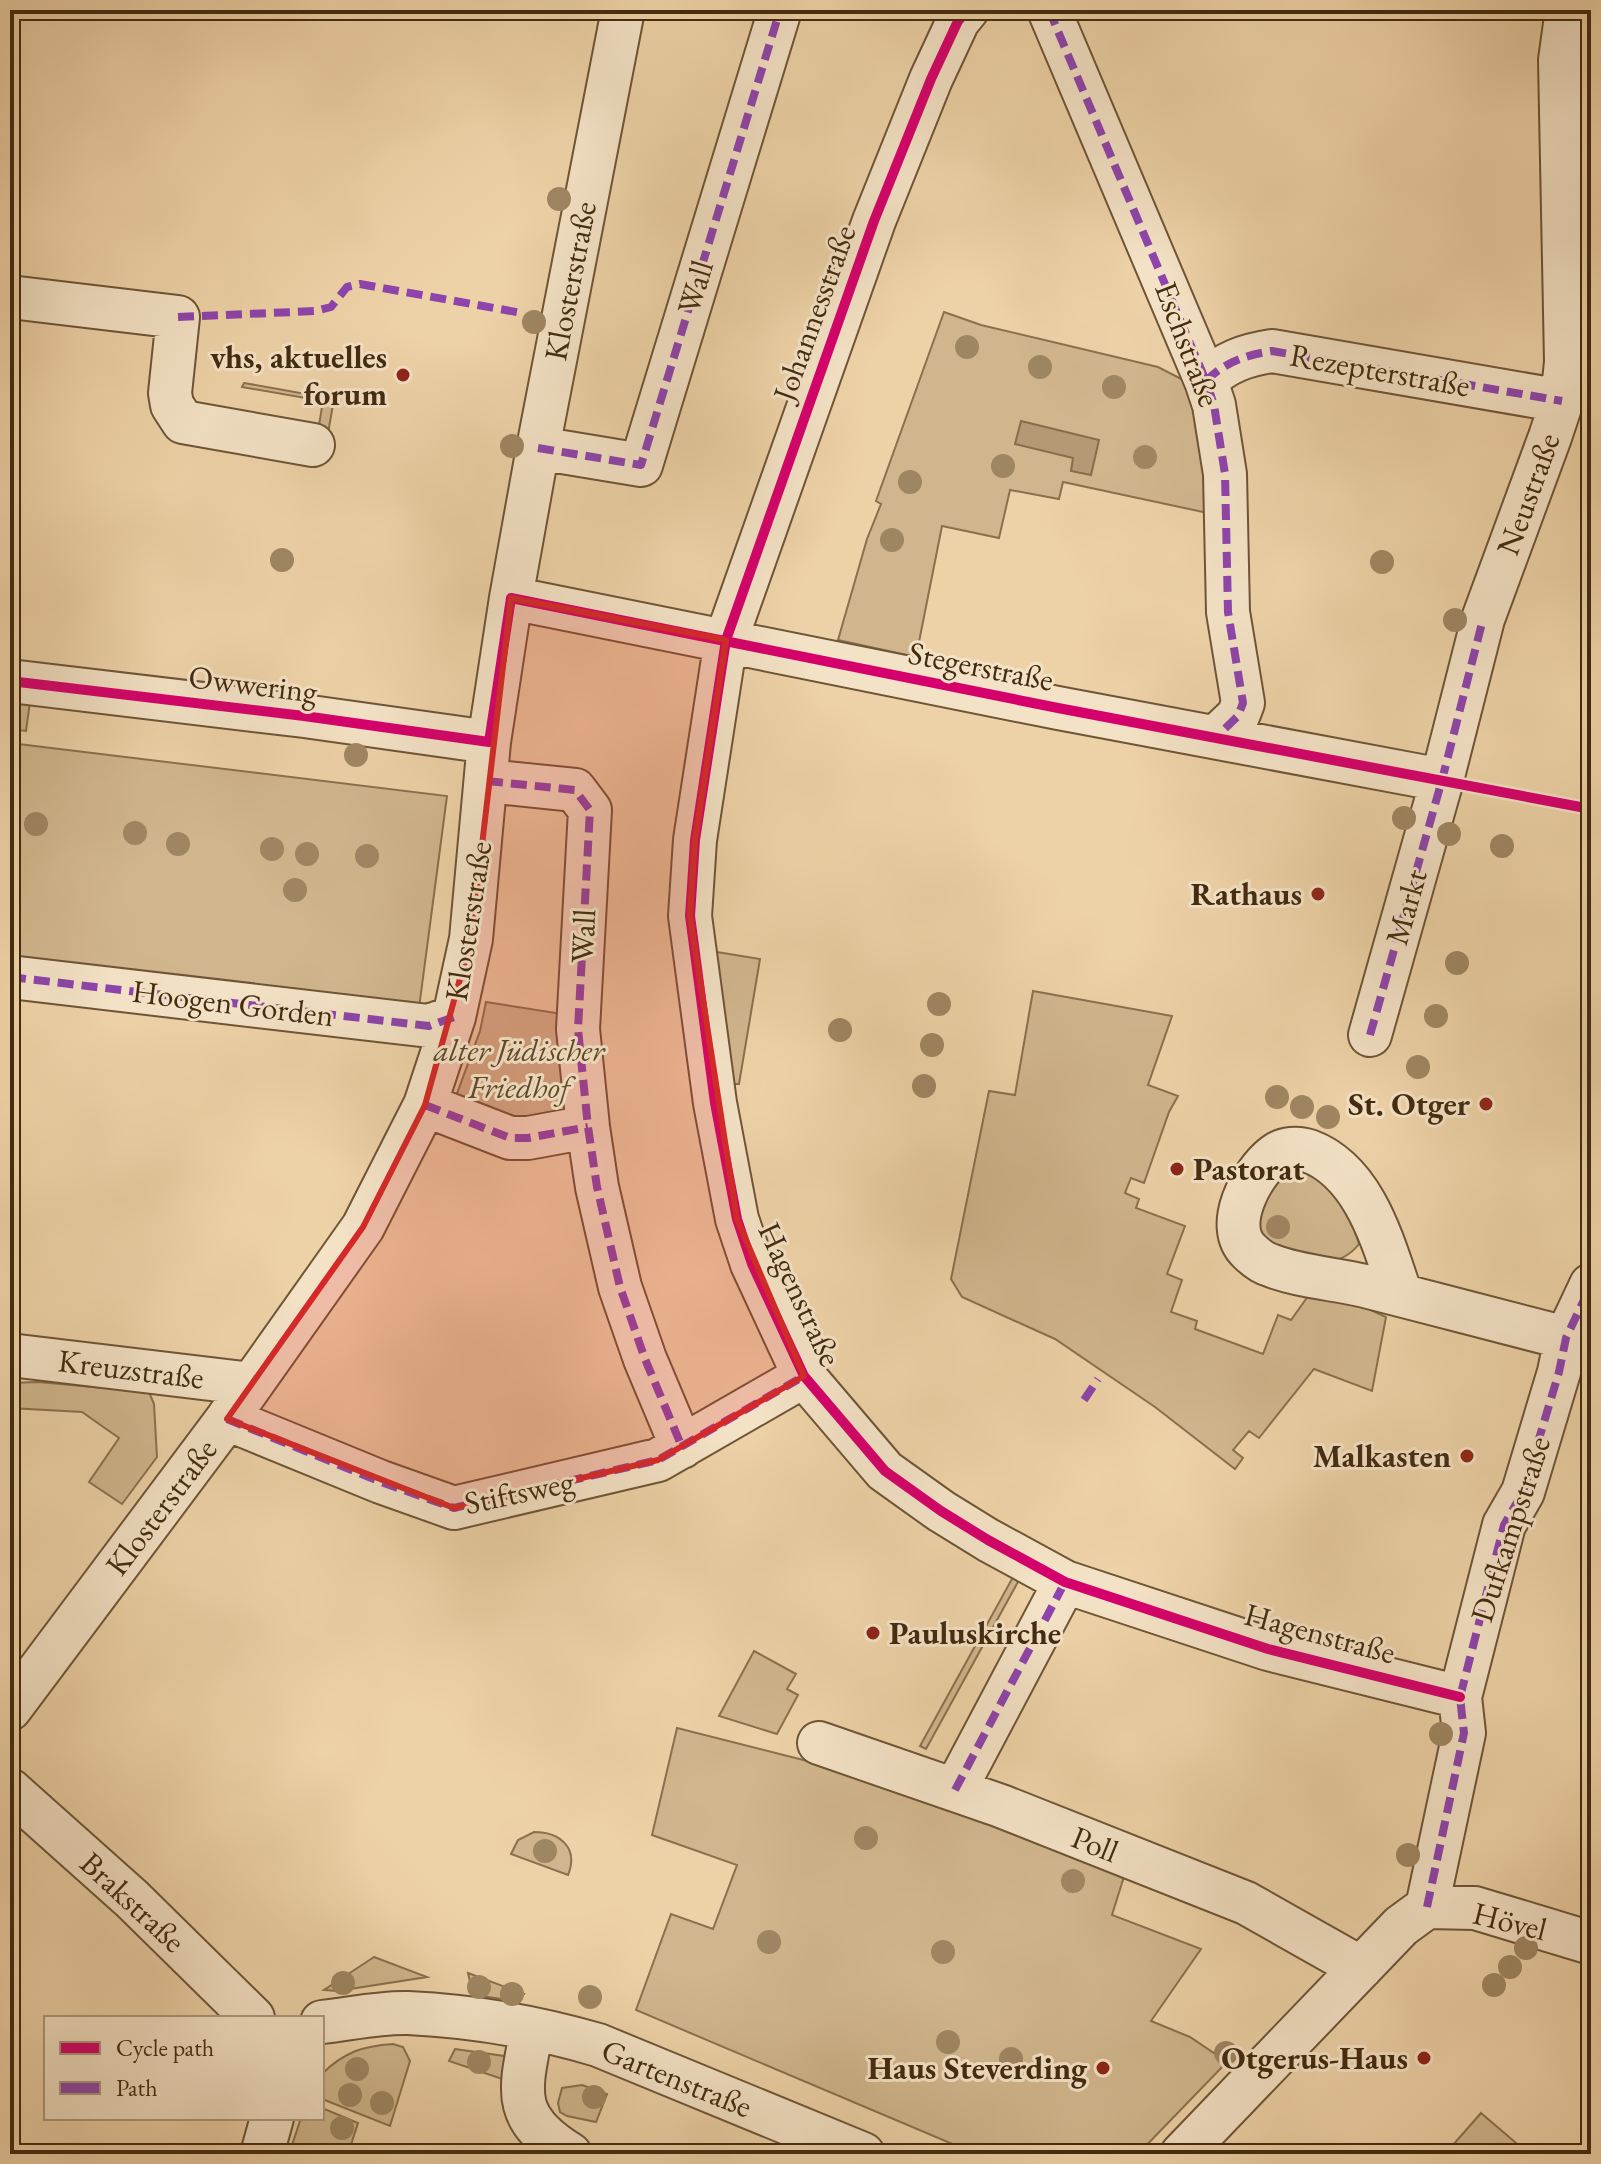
<svg xmlns="http://www.w3.org/2000/svg" width="1601" height="2164" font-family="'EB Garamond',serif">
	<style>
		.green { fill: #d1b68d; stroke: #8a704e; stroke-width: 2 }
		.water { fill: #b49974; stroke: #876d4c; stroke-width: 2 }
		.lines { fill: none; stroke-linecap: round; stroke-linejoin: round }
		.minor-casing { stroke: #6e5536; stroke-width: 46 }
		.minor { stroke: #f4e2c6; stroke-width: 42 }
		.quiet { stroke: #8e44ad; stroke-width: 8; stroke-dasharray: 16 8; stroke-linecap: butt }
		.cycleway-casing { stroke: #f4e2c6; stroke-width: 15 }
		.cycleway { stroke: #d6006c; stroke-width: 10 }
		.tree { fill: #9f8662 }
		.marked { fill: #d62828; fill-opacity: 0.2; stroke: #d62828; stroke-width: 6; stroke-linejoin: round }
		.poi-dot { fill: #8f2418; stroke: #f4e2c6; stroke-width: 3 }
		.labels { text-anchor: middle; stroke-width: 6; stroke-linejoin: round; paint-order: stroke }
		.street-label { font-size: 32px; fill: #432b10; stroke: #f4e2c6 }
		.poi-label { font-size: 32px; font-weight: bold; fill: #432b10; stroke: #f4e2c6; text-anchor: end }
		.park-label { font-size: 32px; font-style: italic; fill: #5f4729; stroke: #f4e2c6 }
	</style>
	<rect width="100%" height="100%" fill="#eed2a7"/>
	<filter id="stains"><feTurbulence type="fractalNoise" baseFrequency=".0025" numOctaves="4"/><feColorMatrix values="0 0 0 0 .2 0 0 0 0 .09 0 0 0 0 .02 0 0 0 .5 -.17"/></filter>
	<radialGradient id="worn" r=".72"><stop offset=".6" stop-color="#630" stop-opacity="0"/><stop offset="1" stop-color="#630" stop-opacity=".3"/></radialGradient>
	<!-- green -->
	<path class="green" d="M944,312L981,325L1158,367L1195,386L1217,515L1063,482L1059,499L1010,490L999,538L942,526L916,657L838,640L867,539L881,504L876,501Z
		M244,383L334,399L327,439L317,437L323,401L242,387Z
		M10,700L30,702L26,731L10,729Z
		M10,743L447,796L419,1008L10,963Z
		M711,951L760,959L739,1084H734Z
		M1033,991L1172,1016L1148,1085L1178,1096L1169,1112L1144,1183L1131,1178L1125,1193L1139,1199L1136,1208L1185,1226L1167,1274L1182,1280L1171,1312L1197,1321L1195,1329L1263,1354L1278,1315L1291,1320L1316,1285L1386,1317L1372,1391L1314,1369L1259,1438L1249,1431L1233,1450L1243,1458L1235,1469L1155,1407L1055,1339L962,1297L951,1279L989,1091L1015,1095Z
		M486,1002L569,1015L572,1112L489,1123L455,1099L480,1031Z
		M1288,1153L1346,1202L1359,1244C1337,1273 1298,1261 1267,1259L1246,1208Z
		M38,1382L149,1392L154,1404L157,1457L122,1504L89,1482L119,1438L82,1412L10,1408V1383Z
		M1013,1577L1019,1580L926,1749L920,1746Z
		M754,1651L796,1674L787,1689L798,1695L777,1734L719,1716Z
		M677,1728L831,1767L1127,1867L1112,1915L1201,1949L1151,2021L1190,2037L1227,2062L1138,2154H976L636,2010L671,1914L713,1929L737,1865L652,1835Z
		M534,1832C560,1832 579,1848 568,1875L511,1854L518,1840Z
		M374,1957L427,1977L337,1991L324,1990Z
		M468,1973L524,1994L518,2001L473,1995Z
		M393,2044L403,2047L410,2061L390,2126L322,2099V2074C344,2052 363,2046 393,2044Z
		M455,2049L504,2056L507,2068L505,2080L449,2061Z
		M582,2085L607,2094L596,2122L567,2116L560,2112L558,2103L562,2088Z
		M322,2108L358,2123L348,2154H289L301,2118H322Z
		M1481,2113L1522,2148L1517,2154H1445Z"/>
	<!-- water -->
	<path class="water" d="M1021,421L1099,440L1091,475L1071,471L1073,458L1015,444Z"/>
	<g class="lines">
		<defs>
			<path id="minor" d="M967,10L958,21L931,79L874,221L726,640L695,840L690,916L715,1103L737,1219L752,1264L804,1376L885,1471L941,1511L988,1540L1065,1582L1268,1649L1460,1697
				M1049,10L1206,381L1214,405L1225,474L1228,612L1243,703L1238,716L1216,737
				M10,297L178,317L170,393L172,405L183,422L313,445
				M1206,381C1225,362 1246,355 1272,351L1562,401
				M538,448L641,465L780,10
				M511,598L1058,708L1442,780
				M10,681L304,716L489,742
				M487,781L575,790L590,810L578,1029L588,1127L597,1187L620,1287L645,1359L682,1447
				M10,977L429,1026L454,1017
				M1370,1035L1442,780L1483,619L1550,437L1562,401L1566,362L1560,60L1567,10
				M425,1105L510,1138H528L588,1127
				M1401,1295C1383,1243 1365,1172 1309,1151C1298,1147 1284,1148 1275,1155C1251,1173 1223,1226 1249,1251C1254,1256 1263,1263 1270,1265C1296,1276 1336,1279 1365,1286C1432,1303 1499,1321 1566,1338
				M10,1355L252,1384
				M227,1419L381,1482L454,1508L658,1460L804,1376
				M10,1709L227,1419L363,1227L425,1105L454,1017L471,939L489,742L511,598L538,448L623,10
				M819,1743L1001,1806L1246,1903L1361,1968
				M10,1790L132,1899L253,2018
				M955,1790L1065,1582
				M1427,1907L1475,1908L1591,1943
				M322,2022C350,2019 380,2012 408,2013C471,2016 537,2027 598,2045L863,2154
				M532,2029C520,2091 510,2117 570,2154
				M262,2154L272,2118
				M1182,2154L1401,1926L1427,1907L1464,1733L1460,1697L1504,1525L1523,1492L1559,1372L1566,1338L1591,1285"/>
		</defs>
		<!-- minor casing -->
		<use href="#minor" class="minor-casing"/>
		<!-- minor -->
		<use href="#minor" class="minor"/>
		<!-- quiet -->
		<path class="quiet" d="M1049,10L1206,381L1214,405L1225,474L1228,612L1243,703L1238,716L1216,737
			M1563,10L1566,11
			M178,317L316,311L331,307L347,287L360,284L522,313
			M1206,381C1225,362 1246,355 1272,351L1562,401
			M538,448L641,465L780,10
			M487,781L575,790L590,810L578,1029L588,1127L597,1187L620,1287L645,1359L682,1447
			M10,977L429,1026L454,1017
			M1370,1035L1442,780L1483,619
			M425,1105L510,1138H528L588,1127
			M1084,1400L1098,1379
			M227,1419L381,1482L454,1508L658,1460L804,1376
			M955,1790L1065,1582
			M1427,1907L1464,1733L1460,1697L1504,1525L1523,1492L1559,1372L1566,1338L1591,1285"/>
		<defs>
			<path id="cycleway" d="M967,10L958,21L931,79L874,221L726,640L695,840L690,916L715,1103L737,1219L752,1264L804,1376L885,1471L941,1511L988,1540L1065,1582L1268,1649L1460,1697
				M10,681L304,716L489,742L511,598L1058,708L1591,809"/>
		</defs>
		<!-- cycleway casing -->
		<use href="#cycleway" class="cycleway-casing"/>
		<!-- cycleway -->
		<use href="#cycleway" class="cycleway"/>
	</g>
	<!-- trees -->
	<g class="tree">
		<circle cx="559" cy="199" r="12"/>
		<circle cx="534" cy="322" r="12"/>
		<circle cx="967" cy="347" r="12"/>
		<circle cx="1040" cy="367" r="12"/>
		<circle cx="1114" cy="387" r="12"/>
		<circle cx="512" cy="446" r="12"/>
		<circle cx="1145" cy="457" r="12"/>
		<circle cx="1003" cy="466" r="12"/>
		<circle cx="910" cy="482" r="12"/>
		<circle cx="892" cy="540" r="12"/>
		<circle cx="282" cy="560" r="12"/>
		<circle cx="1382" cy="562" r="12"/>
		<circle cx="1455" cy="620" r="12"/>
		<circle cx="356" cy="755" r="12"/>
		<circle cx="1404" cy="818" r="12"/>
		<circle cx="36" cy="824" r="12"/>
		<circle cx="135" cy="833" r="12"/>
		<circle cx="1449" cy="834" r="12"/>
		<circle cx="178" cy="844" r="12"/>
		<circle cx="1502" cy="846" r="12"/>
		<circle cx="272" cy="849" r="12"/>
		<circle cx="307" cy="854" r="12"/>
		<circle cx="367" cy="856" r="12"/>
		<circle cx="295" cy="890" r="12"/>
		<circle cx="1457" cy="963" r="12"/>
		<circle cx="939" cy="1004" r="12"/>
		<circle cx="1436" cy="1016" r="12"/>
		<circle cx="840" cy="1030" r="12"/>
		<circle cx="932" cy="1045" r="12"/>
		<circle cx="1418" cy="1067" r="12"/>
		<circle cx="924" cy="1086" r="12"/>
		<circle cx="1277" cy="1097" r="12"/>
		<circle cx="1302" cy="1107" r="12"/>
		<circle cx="1328" cy="1117" r="12"/>
		<circle cx="1278" cy="1227" r="12"/>
		<circle cx="1441" cy="1734" r="12"/>
		<circle cx="866" cy="1838" r="12"/>
		<circle cx="545" cy="1851" r="12"/>
		<circle cx="1408" cy="1855" r="12"/>
		<circle cx="1073" cy="1881" r="12"/>
		<circle cx="769" cy="1942" r="12"/>
		<circle cx="1526" cy="1948" r="12"/>
		<circle cx="943" cy="1952" r="12"/>
		<circle cx="1510" cy="1967" r="12"/>
		<circle cx="343" cy="1983" r="12"/>
		<circle cx="1494" cy="1985" r="12"/>
		<circle cx="479" cy="1987" r="12"/>
		<circle cx="512" cy="1994" r="12"/>
		<circle cx="590" cy="1997" r="12"/>
		<circle cx="948" cy="2042" r="12"/>
		<circle cx="1226" cy="2053" r="12"/>
		<circle cx="1011" cy="2059" r="12"/>
		<circle cx="479" cy="2062" r="12"/>
		<circle cx="357" cy="2069" r="12"/>
		<circle cx="350" cy="2095" r="12"/>
		<circle cx="594" cy="2097" r="12"/>
		<circle cx="382" cy="2103" r="12"/>
		<circle cx="342" cy="2128" r="12"/>
	</g>
	<!-- marked area -->
	<path class="marked" d="M511,598L726,640L695,840L690,916L737,1219L804,1376L658,1460L454,1508L227,1419L363,1227L425,1105L471,939Z"/>
	<!-- markers -->
	<g class="poi-dot">
		<circle cx="403" cy="375" r="8"/>
		<circle cx="1318" cy="894" r="8"/>
		<circle cx="1486" cy="1104" r="8"/>
		<circle cx="1177" cy="1169" r="8"/>
		<circle cx="1467" cy="1456" r="8"/>
		<circle cx="873" cy="1633" r="8"/>
		<circle cx="1424" cy="2058" r="8"/>
		<circle cx="1103" cy="2068" r="8"/>
	</g>
	<g class="labels">
		<!-- street labels -->
		<g class="street-label">
			<text transform="translate(570 281) rotate(-79)" y="11">Klosterstraße</text>
			<text transform="translate(695 287) rotate(-73)" y="11">Wall</text>
			<text transform="translate(814 313) rotate(-70)" y="11">Johannesstraße</text>
			<text transform="translate(1188 344) rotate(69)" y="11">Eschstraße</text>
			<text transform="translate(1380 370) rotate(10)" y="11">Rezepterstraße</text>
			<text transform="translate(1528 494) rotate(-70)" y="11">Neustraße</text>
			<text transform="translate(981 666) rotate(11)" y="11">Stegerstraße</text>
			<text transform="translate(253 684) rotate(7)" y="11">Owwering</text>
			<text transform="translate(1406 907) rotate(-74)" y="11">Markt</text>
			<text transform="translate(468 921) rotate(-81)" y="11">Klosterstraße</text>
			<text transform="translate(583 936) rotate(-87)" y="11">Wall</text>
			<text transform="translate(233 1003) rotate(7)" y="11">Hoogen Gorden</text>
			<text transform="translate(800 1294) rotate(65)" y="11">Hagenstraße</text>
			<text transform="translate(131 1369) rotate(7)" y="11">Kreuzstraße</text>
			<text transform="translate(519 1492) rotate(-12)" y="11">Stiftsweg</text>
			<text transform="translate(161 1507) rotate(-53)" y="11">Klosterstraße</text>
			<text transform="translate(1510 1529) rotate(-72)" y="11">Dufkampstraße</text>
			<text transform="translate(1320 1633) rotate(15)" y="11">Hagenstraße</text>
			<text transform="translate(1095 1844) rotate(22)" y="11">Poll</text>
			<text transform="translate(133 1902) rotate(43)" y="11">Brakstraße</text>
			<text transform="translate(1510 1921) rotate(14)" y="11">Hövel</text>
			<text transform="translate(677 2078) rotate(22)" y="11">Gartenstraße</text>
		</g>
		<!-- poi labels -->
		<g class="poi-label">
			<text x="387" y="368">vhs, aktuelles<tspan x="387" dy="37">forum</tspan></text>
			<text x="1302" y="905">Rathaus</text>
			<text x="1470" y="1115">St. Otger</text>
			<text x="1193" y="1180" text-anchor="start">Pastorat</text>
			<text x="1451" y="1467">Malkasten</text>
			<text x="889" y="1644" text-anchor="start">Pauluskirche</text>
			<text x="1408" y="2069">Otgerus-Haus</text>
			<text x="1087" y="2079">Haus Steverding</text>
		</g>
		<!-- park labels -->
		<g class="park-label">
			<text x="519" y="1061">alter Jüdischer<tspan x="519" dy="37">Friedhof</tspan></text>
		</g>
	</g>
	<!-- margin -->
	<rect width="1601" height="2164" fill="none" stroke="#eed2a7" stroke-width="40"/>
	<rect x="12" y="12" width="1577" height="2140" fill="none" stroke="#432b10" stroke-width="4"/>
	<rect x="20" y="20" width="1561" height="2124" fill="none" stroke="#432b10" stroke-width="2"/>
	<!-- legend -->
	<rect x="44" y="2016" width="280" height="104" fill="#f4e2c6" stroke="#ad997d" stroke-width="2"/>
	<rect x="60" y="2042" width="40" height="12" fill="#d6006c" stroke="#ad997d" stroke-width="2"/>
	<text x="116" y="2056" font-size="24" fill="#432b10">Cycle path</text>
	<rect x="60" y="2082" width="40" height="12" fill="#8e44ad" stroke="#ad997d" stroke-width="2"/>
	<text x="116" y="2096" font-size="24" fill="#432b10">Path</text>
	<rect width="100%" height="100%" filter="url(#stains)"/>
	<rect width="100%" height="100%" fill="url(#worn)"/>
</svg>
